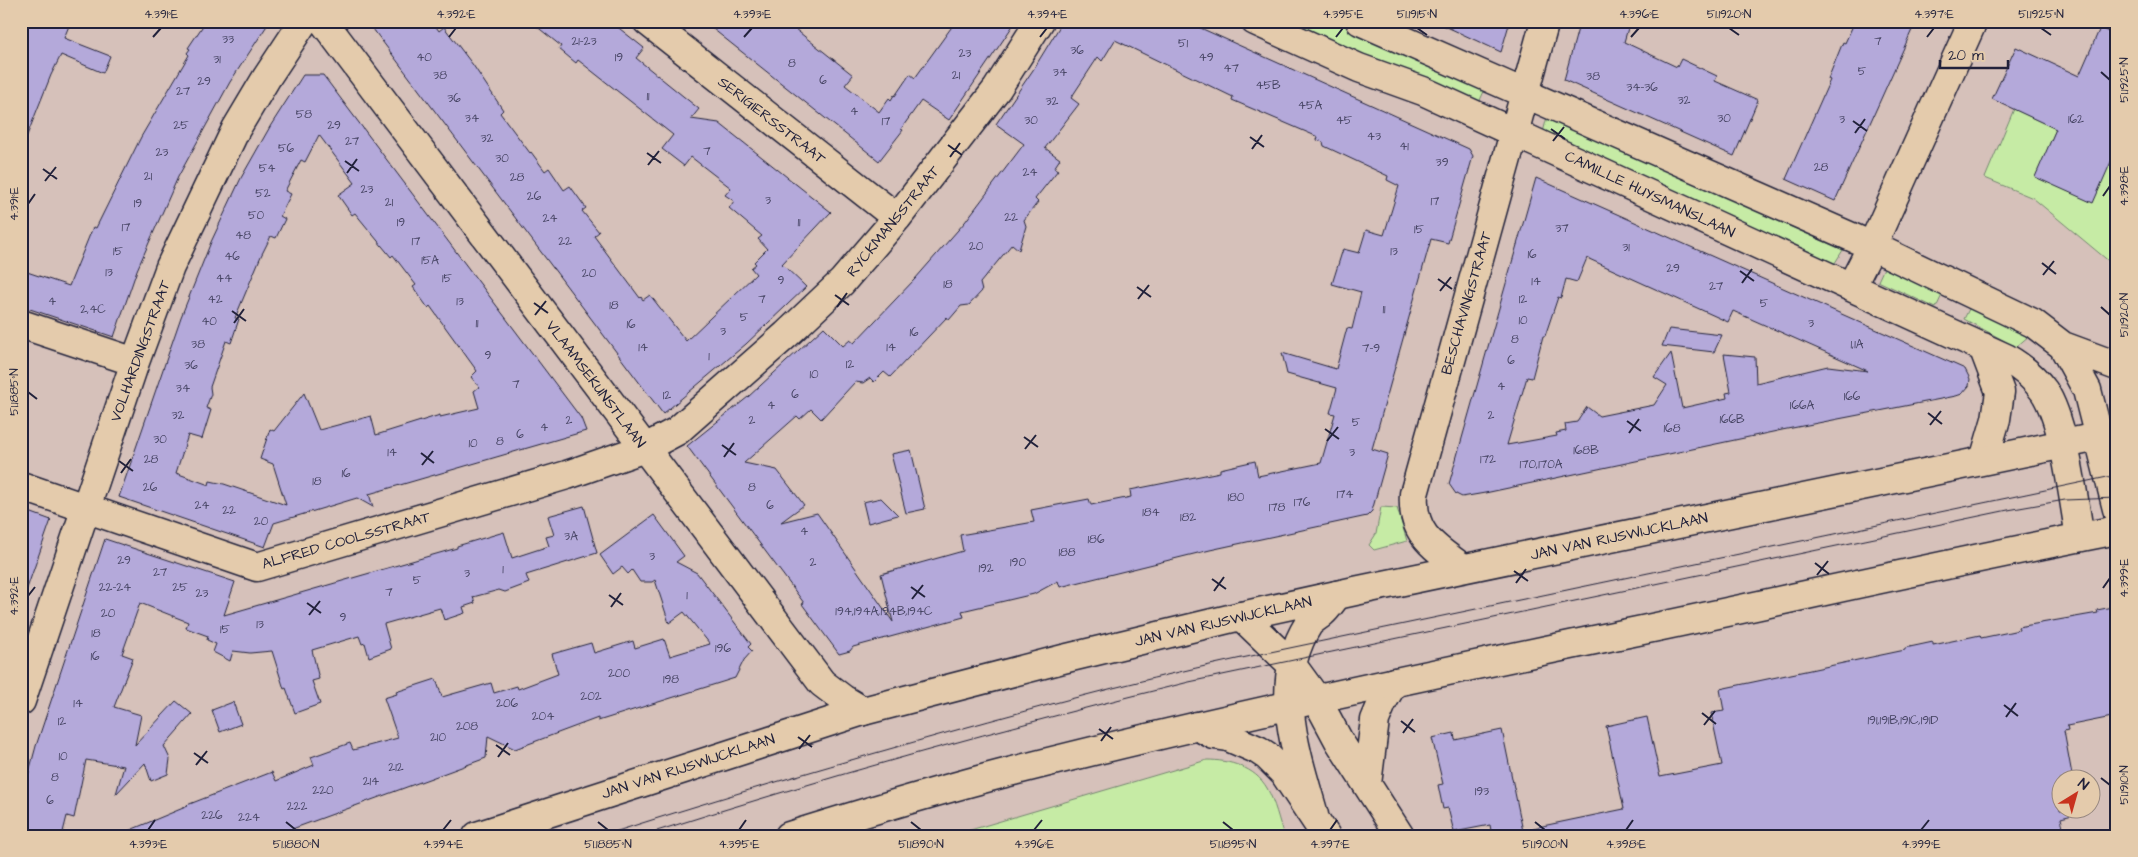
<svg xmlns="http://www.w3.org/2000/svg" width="2138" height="857" font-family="'Architects Daughter',sans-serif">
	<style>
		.green { fill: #c6eba5; stroke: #748670 }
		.building { fill: #b4a9da; stroke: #22223b; fill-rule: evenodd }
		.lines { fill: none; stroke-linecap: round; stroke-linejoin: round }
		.minor-casing { stroke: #22223b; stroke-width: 31 }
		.major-casing { stroke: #22223b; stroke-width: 31 }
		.minor { stroke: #e4cbac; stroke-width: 28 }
		.major { stroke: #e4cbac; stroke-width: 28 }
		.tram { stroke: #22223b; stroke-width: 1 }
		.ticks { fill: none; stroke: #22223b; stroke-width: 2 }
		.labels { text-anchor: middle; stroke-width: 5; stroke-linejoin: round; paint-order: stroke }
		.number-label { font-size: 12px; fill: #464463 }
		.street-label { font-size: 15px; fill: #22223b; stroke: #e4cbac }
		.neatline { fill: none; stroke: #22223b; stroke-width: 2 }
		.ticks-label { font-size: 12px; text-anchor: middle; fill: #22223b }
	</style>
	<rect width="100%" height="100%" fill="#d6c1ba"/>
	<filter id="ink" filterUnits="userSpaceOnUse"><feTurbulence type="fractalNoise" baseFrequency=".02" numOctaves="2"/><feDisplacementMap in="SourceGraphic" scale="10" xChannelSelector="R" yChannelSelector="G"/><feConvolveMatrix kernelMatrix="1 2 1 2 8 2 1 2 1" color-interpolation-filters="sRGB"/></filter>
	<g filter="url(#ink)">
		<!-- green -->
		<path class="green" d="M1285,21H1334L1485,89L1477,107Z
			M2014,109L2056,129L2036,177L2117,153V268L2033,198L1985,178Z
			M1547,117L1843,250L1833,266L1542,136Z
			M1884,268L1942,295L1936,308L1878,281Z
			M1971,305L2030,335L2016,347L1964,319Z
			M1381,507L1397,508L1407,541L1374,550L1369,545L1376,534Z
			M1207,760C1229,760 1255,767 1267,788C1275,802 1279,821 1284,836H950Z"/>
		<!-- building -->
		<path class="building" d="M21,21H71L64,38L110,56L103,73L61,55L51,75L22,148Z
			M206,21H270L230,82L178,177L137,270L114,337L21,306V270L69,286L93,227L96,228L141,137L189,55L187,53L190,49L188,48Z
			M367,21H432L439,31L444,27L473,65L503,110L500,113L530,153L531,152L545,171L549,168L564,190L570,186L586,208L582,211L599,232L594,236L640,298L641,297L643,300L650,295L686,341L756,274L751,268L756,264L754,262L767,249L758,239L762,236L729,208L734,201L725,195L731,188L691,157L684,166L662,149L673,135L578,60L576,63L559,49L561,46L530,21H610L644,48L636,58L699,109L691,119L719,123L831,212L782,264L806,287L746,344L663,414Z
			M703,21H785L853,75L845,85L879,112L889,98L891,100L894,95L895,96L910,74L915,78L956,21H1016L949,120L921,101L901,129L903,130L879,161Z
			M1063,21H1185L1469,149L1473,156L1448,243L1431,239L1372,449L1388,454L1372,511L1367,516L1210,550L1060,587L1058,581L1034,594L962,611L964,617L853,647L850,651L839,654L802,604L804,603L687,446L748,397L824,327L843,346L850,340L854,343L915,279L965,222L1024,144L996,124L1033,70ZM1115,40L1233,97L1232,100L1318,137L1317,140L1323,142L1324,146L1388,176L1387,180L1399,186L1384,235L1366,230L1359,253L1343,249L1332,284L1361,292L1352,329L1347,328L1336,369L1282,353L1287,374L1337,388L1330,413L1335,414L1321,463L1258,476L1255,461L1220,469V472L1130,490L1131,497L1091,505L1089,499L1031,510L1034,522L960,535L963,551L881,574L893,622L817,513L781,522L804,505L777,470L744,463L797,416L800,419L811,409L821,419L855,382L863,383L870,378L874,382L884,372L890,377L947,317L949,320L961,306L969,305L982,291L980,283L1012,244L1019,250L1026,226L1024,220L1038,202L1035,199L1058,170L1054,168L1060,159L1045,148L1079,104L1071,98L1098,57L1102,61Z
			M1434,21H1510L1501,52Z
			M1580,21H1625L1624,26L1628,28L1624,42L1677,67L1681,59L1717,76L1715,81L1758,100L1734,156L1564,80Z
			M1855,21H1916L1835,201L1786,179L1830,80L1828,79L1843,42L1845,43Z
			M2100,28L2117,36V148L2093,203L2035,177L2056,129L1992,99L2016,47L2079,76Z
			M303,75H323L581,418L586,431L369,494L373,507L357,498L274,523L265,547L119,497L181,317L211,242L241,178L271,125ZM319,135L355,183L338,195L352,215L355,213L391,257L393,255L416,285L413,287L428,308L430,306L477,371L471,377L479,387L474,391L479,408L440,417V415L376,435L371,416L319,430L304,393L274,431L270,429L260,459L273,464L286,505L224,484L210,481L209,485L176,473L188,435L202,439L211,410L206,408L211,394L210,387L226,341L231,343L239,319L235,318L261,256L271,236L276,238L285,219L280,216L291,194L285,191L301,160L305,162Z
			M1536,178L1965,369L1970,379L1969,386L1962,394L1956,396L1782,430L1485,493L1462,497L1456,494L1449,484ZM1587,258L1728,322L1733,311L1868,371L1828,366L1756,383L1755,357L1724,354L1731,392L1726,393L1727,398L1682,408L1671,353L1654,377L1667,385L1654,405L1599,416L1587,407L1577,422L1565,424L1566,431L1556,433L1557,436L1507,445L1527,377L1532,378L1543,336H1545L1558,297L1561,298L1566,279L1577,282Z
			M1669,329L1722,335L1714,352L1662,346Z
			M911,450L925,509L906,513L891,454Z
			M881,498L898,515L868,523L863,502Z
			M584,506L597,553L526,575L529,583L505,592L499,590L473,597L475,603L463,607L465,613L444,620L440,608L384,624L391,649L369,657L365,643L362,644L359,636L312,650L319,679L312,681L320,704L295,713L286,688L284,689L272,651L250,653L233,651L230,661L213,652L216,644L207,640L208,636L186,628L188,622L140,603L122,654L133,658L114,707L141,715L135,745L176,701L192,714L164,746L170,759L168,774L151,781L145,763L116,794L124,766L86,760L74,818L67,816L62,836H21V802L36,746L105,539L235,582L224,615L457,548V546L504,532L512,558L549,546L546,537L554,535L548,516Z
			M21,509L51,520L24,597H21Z
			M654,515L684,556L676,562L697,573L751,644L748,647L752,651L744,660L735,678L598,721V718L515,749L488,736L486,758L273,836H116L188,806L187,805L272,772L276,781L314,765L311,757L350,743L353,750L398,738L384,698L397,694L396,692L436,679L442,697L491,683L494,693L517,686L518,689L558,674L552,654L591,643L594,653L633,641L635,648L664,639L670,656L710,644L684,612L669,623L655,580L652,582H640L632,570L628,574L622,567L613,574L600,555Z
			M2117,606V716L2067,726L2068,730L2064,731L2073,780H2060V810H2079L2080,813L2061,818L2065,836H1534L1533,828L1624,809L1606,726L1647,717L1660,777L1722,765L1711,713L1724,711L1720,689L1905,650V648L1933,642V645L1980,635L1981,638L2019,630L2018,627L2098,613L2097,610Z
			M233,702L241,724L220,732L212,710Z
			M1502,730L1524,836H1492L1490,825L1454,832L1448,808L1443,809L1438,785L1443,784L1432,738L1454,733L1455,740Z"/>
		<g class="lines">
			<defs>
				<path id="minor" d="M323,21L822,683L843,699L863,711
					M647,21L897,218
					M1255,21L1359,68L1423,91L2006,358C2020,366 2034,377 2044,391C2065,423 2073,498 2080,537
					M1360,21L1872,246L2033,323L2063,346L2117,366
					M1851,287L1872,246L1973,21
					M21,324L135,362
					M2063,346L2087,390L2117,509
					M1983,347L2000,392L1996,419L1984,460
					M21,486L257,567L567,475L645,448L677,431L786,335L842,282L897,218L997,89L1040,21
					M1463,568C1434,547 1411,534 1414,494L1545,21
					M1241,616L1292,665L1316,698L1339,741L1400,836
					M21,701L135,362L170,267L236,129L267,77L304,21
					M1197,726L1214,735L1228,737L1258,750L1267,756L1284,773L1326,836
					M1367,784L1375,720L1383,701L1394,682
					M1314,815C1297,755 1271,684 1308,625C1312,619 1318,617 1322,613C1328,608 1332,601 1337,595"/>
				<path id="major" d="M477,836L863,711L1063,659L1241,616L1355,591L2117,433
					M789,836C863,813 938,790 1013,771C1217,719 1422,676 1628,633C1791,599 1953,562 2117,530"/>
			</defs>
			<!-- minor casing -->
			<use href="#minor" class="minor-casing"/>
			<!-- major casing -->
			<use href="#major" class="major-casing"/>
			<!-- minor -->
			<use href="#minor" class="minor"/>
			<!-- major -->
			<use href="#major" class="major"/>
			<!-- tram -->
			<path class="tram" d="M602,836C703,803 805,773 907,744C1016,713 1125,683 1237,659L2117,475
				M641,836C822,778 1005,727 1189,682L2008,510L2065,500L2117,498"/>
		</g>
	</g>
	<!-- ticks -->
	<path class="ticks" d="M1417,28L1427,35M1729,28L1739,35M2041,28L2051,35M153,37L161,28M449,37L456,28M744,37L752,28M1040,37L1047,28M1336,37L1343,28M1631,37L1639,28M1927,37L1934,28M2101,72L2110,80M1853,121L1867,131M1551,129L1565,139M1855,133L1865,119M1250,137L1264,147M1553,141L1564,127M948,145L962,155M1252,149L1262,135M647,153L661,163M950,157L960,143M345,161L359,171M648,165L659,151M43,169L57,179M347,173L357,159M45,181L56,167M2103,196L2110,186M28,204L35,194M2042,263L2056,274M1740,271L1754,281M2043,275L2054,261M1438,279L1452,289M1742,283L1752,269M1137,287L1151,297M1440,291L1451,277M835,295L849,305M1138,299L1149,285M534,303L548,313M837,307L847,293M2101,307L2110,315M232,311L246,321M535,315L546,301M234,323L244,309M28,392L37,399M1928,413L1942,424M1627,421L1641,431M1930,425L1941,411M1325,429L1339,439M1629,433L1639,419M1024,437L1038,447M1327,441L1338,427M722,445L736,455M1025,449L1036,435M421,453L434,463M724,457L734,443M119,461L133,471M422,465L433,451M121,473L131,459M1815,563L1829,574M1514,571L1528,581M1817,575L1828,561M1212,579L1226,589M1516,583L1526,569M911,587L925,597M2103,588L2110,578M1214,591L1224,577M609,595L623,605M28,596L35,587M912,599L923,585M307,603L321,613M611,607L621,593M309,615L320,601M2004,705L2018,716M1702,713L1716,724M2006,717L2016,703M1401,721L1415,732M1704,725L1715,711M1099,729L1113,739M1403,733L1413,719M798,737L812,747M1101,741L1111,727M496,745L510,755M799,749L810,735M194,753L208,763M498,757L508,743M196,765L207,751M2101,778L2110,785M286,822L296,830M598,822L608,830M911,822L921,830M1223,822L1233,830M1535,822L1545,830M148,830L155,820M443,830L451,820M739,830L746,820M1034,830L1042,820M1330,830L1337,820M1626,830L1633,820M1921,830L1929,820"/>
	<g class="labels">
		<!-- number labels -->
		<g class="number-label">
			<text x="228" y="43">33</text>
			<text x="584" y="45">21-23</text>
			<text x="1878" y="45">7</text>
			<text x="1183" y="47">51</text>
			<text x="1077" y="54">36</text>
			<text x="965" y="57">23</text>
			<text x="424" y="61">40</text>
			<text x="619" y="61">19</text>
			<text x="1206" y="61">49</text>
			<text x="217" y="63">31</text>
			<text x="792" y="67">8</text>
			<text x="1231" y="72">47</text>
			<text x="1862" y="75">5</text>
			<text x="1060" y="76">34</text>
			<text x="440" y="79">38</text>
			<text x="956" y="79">21</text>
			<text x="1593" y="80">38</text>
			<text x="823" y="84">6</text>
			<text x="204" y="85">29</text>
			<text x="1268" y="89">45B</text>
			<text x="1642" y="91">34-36</text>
			<text x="183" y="95">27</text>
			<text x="648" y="100">11</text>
			<text x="454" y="102">36</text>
			<text x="1684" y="104">32</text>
			<text x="1052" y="105">32</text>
			<text x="1310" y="109">45A</text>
			<text x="854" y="115">4</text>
			<text x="304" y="118">58</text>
			<text x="472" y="122">34</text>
			<text x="1724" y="122">30</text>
			<text x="1842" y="123">3</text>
			<text x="2076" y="123">162</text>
			<text x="1031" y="124">30</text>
			<text x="1344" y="124">45</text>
			<text x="886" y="125">17</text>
			<text x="181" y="129">25</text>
			<text x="334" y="129">29</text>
			<text x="1374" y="140">43</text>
			<text x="487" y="142">32</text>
			<text x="352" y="145">27</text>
			<text x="1404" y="150">41</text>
			<text x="286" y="152">56</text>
			<text x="707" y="155">7</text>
			<text x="162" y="156">23</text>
			<text x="502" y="162">30</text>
			<text x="1442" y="166">39</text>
			<text x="1821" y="171">28</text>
			<text x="267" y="172">54</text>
			<text x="1030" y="176">24</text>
			<text x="148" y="180">21</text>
			<text x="517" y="181">28</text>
			<text x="367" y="193">23</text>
			<text x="263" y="197">52</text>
			<text x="534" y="200">26</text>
			<text x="768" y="204">3</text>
			<text x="1435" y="205">17</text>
			<text x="389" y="206">21</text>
			<text x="138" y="207">19</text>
			<text x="256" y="219">50</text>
			<text x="1011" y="221">22</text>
			<text x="550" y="222">24</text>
			<text x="401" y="226">19</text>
			<text x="799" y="226">11</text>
			<text x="126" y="231">17</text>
			<text x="1562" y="232">37</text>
			<text x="1419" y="233">15</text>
			<text x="243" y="239">48</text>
			<text x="416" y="245">17</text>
			<text x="565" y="245">22</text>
			<text x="976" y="250">20</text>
			<text x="1626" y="251">31</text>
			<text x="118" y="255">15</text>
			<text x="1394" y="255">13</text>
			<text x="1532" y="258">16</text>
			<text x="232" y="260">46</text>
			<text x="430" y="264">15A</text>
			<text x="1673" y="272">29</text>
			<text x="109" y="276">13</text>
			<text x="589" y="277">20</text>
			<text x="224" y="282">44</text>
			<text x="447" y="282">15</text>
			<text x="781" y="284">9</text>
			<text x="1536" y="285">14</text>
			<text x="948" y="288">18</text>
			<text x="1716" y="290">27</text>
			<text x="215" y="303">42</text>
			<text x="762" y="303">7</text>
			<text x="1523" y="303">12</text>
			<text x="52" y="305">4</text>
			<text x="460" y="305">13</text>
			<text x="1764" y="307">5</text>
			<text x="614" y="309">18</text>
			<text x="93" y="313">2,4C</text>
			<text x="1384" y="313">11</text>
			<text x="744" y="321">5</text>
			<text x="1523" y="324">10</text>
			<text x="209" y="325">40</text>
			<text x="477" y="327">11</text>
			<text x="1811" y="327">3</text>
			<text x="631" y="328">16</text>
			<text x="723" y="335">3</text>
			<text x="914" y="336">16</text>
			<text x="1515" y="343">8</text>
			<text x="198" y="348">38</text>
			<text x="1857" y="348">1,1A</text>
			<text x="643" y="351">14</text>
			<text x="891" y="351">14</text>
			<text x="1371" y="352">7-9</text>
			<text x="488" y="359">9</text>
			<text x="709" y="360">1</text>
			<text x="1511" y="364">6</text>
			<text x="850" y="368">12</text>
			<text x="191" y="369">36</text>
			<text x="814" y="378">10</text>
			<text x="516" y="388">7</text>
			<text x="1501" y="390">4</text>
			<text x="183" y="392">34</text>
			<text x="795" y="398">6</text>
			<text x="667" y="399">12</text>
			<text x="1852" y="400">166</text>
			<text x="771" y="409">4</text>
			<text x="1802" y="409">166A</text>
			<text x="178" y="419">32</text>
			<text x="1491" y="419">2</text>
			<text x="1732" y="423">166B</text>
			<text x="569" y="424">2</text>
			<text x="752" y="424">2</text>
			<text x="1356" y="426">5</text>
			<text x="544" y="431">4</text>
			<text x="1672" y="432">168</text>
			<text x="520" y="438">6</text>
			<text x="160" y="443">30</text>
			<text x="500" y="445">8</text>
			<text x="473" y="447">10</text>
			<text x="1586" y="454">168B</text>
			<text x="392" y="456">14</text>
			<text x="1352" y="456">3</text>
			<text x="151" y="463">28</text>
			<text x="1488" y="463">172</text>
			<text x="1541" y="468">170,170A</text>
			<text x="346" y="477">16</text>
			<text x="317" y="485">18</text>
			<text x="150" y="491">26</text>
			<text x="752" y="491">8</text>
			<text x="1345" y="498">174</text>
			<text x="1236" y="501">180</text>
			<text x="1302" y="506">176</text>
			<text x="202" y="509">24</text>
			<text x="770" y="509">6</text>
			<text x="1277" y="511">178</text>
			<text x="229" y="514">22</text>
			<text x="1151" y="516">184</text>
			<text x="1188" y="521">182</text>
			<text x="261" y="525">20</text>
			<text x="804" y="535">4</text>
			<text x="571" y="540">3A</text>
			<text x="1096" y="543">186</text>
			<text x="1067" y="556">188</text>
			<text x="652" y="560">3</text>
			<text x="124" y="564">29</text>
			<text x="813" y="566">2</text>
			<text x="1018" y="566">190</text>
			<text x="986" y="572">192</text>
			<text x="503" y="573">1</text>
			<text x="160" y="576">27</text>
			<text x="467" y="577">3</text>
			<text x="417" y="584">5</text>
			<text x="115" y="591">22-24</text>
			<text x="180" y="591">25</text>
			<text x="389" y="596">7</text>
			<text x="202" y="597">23</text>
			<text x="687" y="599">1</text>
			<text x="884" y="615">194,194A,194B,194C</text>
			<text x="108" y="617">20</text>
			<text x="343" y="621">9</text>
			<text x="260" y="628">13</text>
			<text x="225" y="633">15</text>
			<text x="96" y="637">18</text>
			<text x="723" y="652">196</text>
			<text x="95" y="660">16</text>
			<text x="619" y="677">200</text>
			<text x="671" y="683">198</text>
			<text x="591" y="700">202</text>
			<text x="78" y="707">14</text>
			<text x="507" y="707">206</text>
			<text x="543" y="720">204</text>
			<text x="1903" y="724">191,191B,191C,191D</text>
			<text x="62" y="725">12</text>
			<text x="467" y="730">208</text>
			<text x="438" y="741">210</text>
			<text x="63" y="760">10</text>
			<text x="396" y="771">212</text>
			<text x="55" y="781">8</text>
			<text x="371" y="785">214</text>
			<text x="323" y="794">220</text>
			<text x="1482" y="795">193</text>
			<text x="50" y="804">6</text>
			<text x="297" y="810">222</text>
			<text x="212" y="819">226</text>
			<text x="249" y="821">224</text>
		</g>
		<!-- street labels -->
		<g class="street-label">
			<text transform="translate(772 120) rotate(38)" y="5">SERIGIERSSTRAAT</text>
			<text transform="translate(1650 194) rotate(25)" y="5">CAMILLE HUYSMANSLAAN</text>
			<text transform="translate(893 221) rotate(-51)" y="5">RYCKMANSSTRAAT</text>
			<text transform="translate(1466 303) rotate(-74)" y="5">BESCHAVINGSTRAAT</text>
			<text transform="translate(140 351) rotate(-70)" y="5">VOLHARDINGSTRAAT</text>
			<text transform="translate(596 384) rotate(53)" y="5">VLAAMSEKUNSTLAAN</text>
			<text transform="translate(1619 536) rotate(-12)" y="5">JAN VAN RIJSWIJCKLAAN</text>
			<text transform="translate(346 540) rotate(-16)" y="5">ALFRED COOLSSTRAAT</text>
			<text transform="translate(1223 621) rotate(-13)" y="5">JAN VAN RIJSWIJCKLAAN</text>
			<text transform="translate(688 766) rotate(-18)" y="5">JAN VAN RIJSWIJCKLAAN</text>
		</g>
	</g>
	<!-- margin -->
	<rect width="2138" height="857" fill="none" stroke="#e4cbac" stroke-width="55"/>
	<!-- north arrow -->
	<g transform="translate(2076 794) rotate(37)"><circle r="24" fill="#e4cbac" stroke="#96877f"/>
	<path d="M0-4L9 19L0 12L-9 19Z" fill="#c8321e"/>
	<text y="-8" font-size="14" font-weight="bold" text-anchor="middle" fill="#22223b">N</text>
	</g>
	<!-- scale -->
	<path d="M1940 60v8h68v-8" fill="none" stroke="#22223b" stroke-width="2.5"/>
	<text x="1948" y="60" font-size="15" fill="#22223b" stroke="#e4cbac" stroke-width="4" paint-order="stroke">20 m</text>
	<rect x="28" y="28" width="2082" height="802" class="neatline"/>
	<g class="ticks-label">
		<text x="161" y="18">4.391°E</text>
		<text x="456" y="18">4.392°E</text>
		<text x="752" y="18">4.393°E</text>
		<text x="1047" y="18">4.394°E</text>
		<text x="1343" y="18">4.395°E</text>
		<text x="1417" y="18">51.1915°N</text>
		<text x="1639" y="18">4.396°E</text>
		<text x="1729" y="18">51.1920°N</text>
		<text x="1934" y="18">4.397°E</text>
		<text x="2041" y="18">51.1925°N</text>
		<text transform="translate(2124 80) rotate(-90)" y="4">51.1925°N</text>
		<text transform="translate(2124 186) rotate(-90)" y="4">4.398°E</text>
		<text transform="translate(14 204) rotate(-90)" y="4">4.391°E</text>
		<text transform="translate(2124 315) rotate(-90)" y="4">51.1920°N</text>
		<text transform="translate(14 392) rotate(-90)" y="4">51.1885°N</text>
		<text transform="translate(2124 578) rotate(-90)" y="4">4.399°E</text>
		<text transform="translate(14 596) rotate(-90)" y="4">4.392°E</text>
		<text transform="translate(2124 785) rotate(-90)" y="4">51.1910°N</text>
		<text x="148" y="848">4.393°E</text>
		<text x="296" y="848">51.1880°N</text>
		<text x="443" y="848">4.394°E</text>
		<text x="608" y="848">51.1885°N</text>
		<text x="739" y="848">4.395°E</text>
		<text x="921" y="848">51.1890°N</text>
		<text x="1034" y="848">4.396°E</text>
		<text x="1233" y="848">51.1895°N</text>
		<text x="1330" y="848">4.397°E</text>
		<text x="1545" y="848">51.1900°N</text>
		<text x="1626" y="848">4.398°E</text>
		<text x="1921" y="848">4.399°E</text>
	</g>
</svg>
